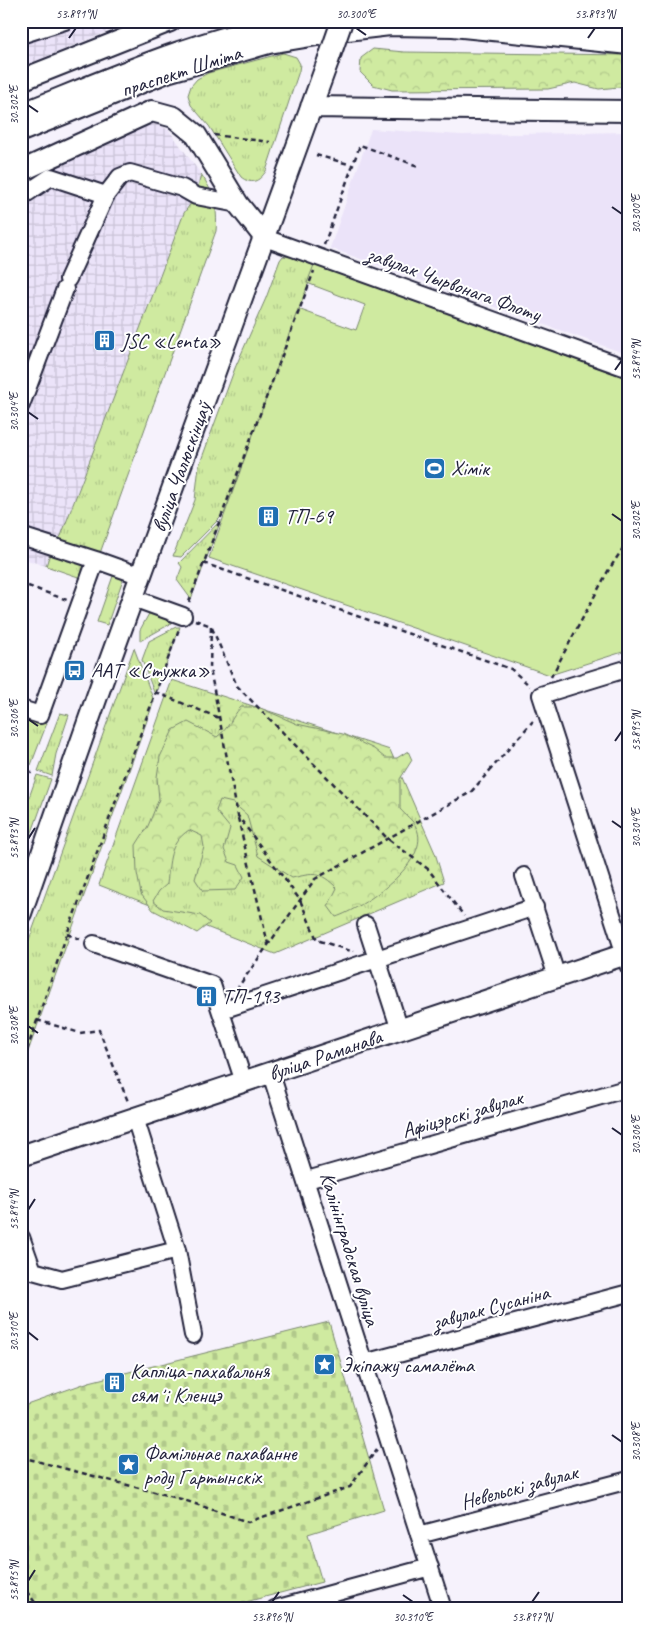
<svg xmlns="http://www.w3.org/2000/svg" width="650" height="1630" font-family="Caveat,sans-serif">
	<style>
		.built { fill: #ebe3f9 }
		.industrial { fill: url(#industrial-grid) }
		.grass { fill: url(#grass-tufts); stroke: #78866e }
		.forest { fill: url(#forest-crowns); stroke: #78866e }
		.cemetery { fill: url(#cemetery-stones); stroke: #78866e }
		.pitch { fill: #cfeaa0; stroke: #78866e }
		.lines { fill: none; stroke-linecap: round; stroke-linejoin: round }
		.minor-casing { stroke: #22223b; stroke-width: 20 }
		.major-casing { stroke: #22223b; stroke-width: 24 }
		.path { stroke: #22223b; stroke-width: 2.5; stroke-dasharray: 5 4; stroke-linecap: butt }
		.minor { stroke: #fff; stroke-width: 16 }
		.major { stroke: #fff; stroke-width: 20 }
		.major-bridge-casing { stroke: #22223b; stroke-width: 24; stroke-linecap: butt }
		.major-bridge { stroke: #fff; stroke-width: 20 }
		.ticks { fill: none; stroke: #22223b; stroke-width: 2 }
		.labels { text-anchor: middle; stroke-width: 4; stroke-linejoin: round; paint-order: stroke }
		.street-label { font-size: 21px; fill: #22223b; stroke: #fff }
		.poi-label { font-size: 21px; fill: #22223b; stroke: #fff; text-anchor: start }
		.neatline { fill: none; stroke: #22223b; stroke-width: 2 }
		.ticks-label { font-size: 12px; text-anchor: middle; fill: #22223b }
	</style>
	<defs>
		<pattern id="industrial-grid" width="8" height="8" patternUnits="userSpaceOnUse" patternTransform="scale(1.25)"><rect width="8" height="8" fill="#ebe3f9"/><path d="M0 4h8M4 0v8" fill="none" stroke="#c9c2d6"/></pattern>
		<pattern id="grass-tufts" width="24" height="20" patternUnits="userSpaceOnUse" patternTransform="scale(1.25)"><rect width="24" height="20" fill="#cfeaa0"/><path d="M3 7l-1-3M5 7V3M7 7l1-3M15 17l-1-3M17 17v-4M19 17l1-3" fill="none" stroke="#b1c88b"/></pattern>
		<pattern id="forest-crowns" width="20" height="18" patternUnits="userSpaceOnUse" patternTransform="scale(1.25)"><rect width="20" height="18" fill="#cfeaa0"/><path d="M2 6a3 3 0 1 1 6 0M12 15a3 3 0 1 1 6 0" fill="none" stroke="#b1c88b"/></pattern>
		<pattern id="cemetery-stones" width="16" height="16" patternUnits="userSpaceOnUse" patternTransform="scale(1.25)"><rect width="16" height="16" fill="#cfeaa0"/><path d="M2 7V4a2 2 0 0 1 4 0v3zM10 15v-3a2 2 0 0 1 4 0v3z" fill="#b1c88b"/></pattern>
	</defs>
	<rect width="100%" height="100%" fill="#f6f2fc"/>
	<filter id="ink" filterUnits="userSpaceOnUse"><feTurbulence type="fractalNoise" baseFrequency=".02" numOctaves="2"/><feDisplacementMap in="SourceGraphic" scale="10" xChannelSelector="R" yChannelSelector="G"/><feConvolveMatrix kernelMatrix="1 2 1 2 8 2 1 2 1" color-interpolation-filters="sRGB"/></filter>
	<g filter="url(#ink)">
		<!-- built -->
		<path class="built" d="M371,129L461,135L629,132V355L330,248Z"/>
		<!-- industrial -->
		<path class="industrial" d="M21,21H133L21,67Z
			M155,123L169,130L201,174L196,196L184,213L61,536L52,547L46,566L21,558V180L75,154Z"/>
		<!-- grass -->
		<path class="grass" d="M283,53L296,57L300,64L299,71L266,171C259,182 251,185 241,177L209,126L191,105L188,95L191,86L197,79L208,73Z
			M201,174C214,193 218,208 216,231L90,581L46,566L52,547L61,536L184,213L196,196Z
			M283,256L291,257L315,266L224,514L181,557L173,556L195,500L199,466L235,368L266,298L280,260Z
			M221,520L191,599L177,580L182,567L179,563Z
			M113,576L123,579L107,625L97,622Z
			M151,610L172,623L140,641V630Z
			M176,627H180L155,695L142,660L149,641Z
			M134,648L154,701L21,1071V962Z
			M172,680L390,750L435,853L444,882L275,954L99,885Z
			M60,713L69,715L56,754L52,776L38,771Z
			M21,717L47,723L31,765L21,761Z
			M37,775L51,779L21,863V820Z"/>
		<!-- forest -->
		<path class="forest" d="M373,49L404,52L629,55V86L599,89L575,83L548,89L392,90L373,85L360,72L361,58Z
			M241,707H258L297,724L343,734L374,749L385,758H397L408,751L412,760L400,779V809C405,815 413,820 416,827C434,861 361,909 336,917L328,906L337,888C320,871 314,873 292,878L258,856L247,815L233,803L220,800L216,811L230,828L224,849L229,862L238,865L244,877L235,890L203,891L195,879L204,847L202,836L189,830C168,844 170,861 167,884L159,891L153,901L163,909L200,915L210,923L197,933L153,910L141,894L137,873L136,845L148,826L159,799L157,777L160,757L173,730L188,722L217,737C231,726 230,719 241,707Z"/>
		<!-- cemetery -->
		<path class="cemetery" d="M329,1322L384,1510L308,1534L322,1582L219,1609H70L69,1607L21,1609V1406L89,1382Z"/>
		<!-- pitch -->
		<path class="pitch" d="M314,265L629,379V650L550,675L209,558L298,309L356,330L365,305L307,283Z"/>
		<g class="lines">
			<defs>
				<path id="minor" d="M21,35L65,21
					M21,197L51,177L106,195
					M265,238L629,369
					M68,279L106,195L120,177L130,173L182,188L196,196L238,204
					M21,405L65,289
					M21,536L96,560
					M133,598L183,616
					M629,668L541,695L629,967
					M21,709L40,715L96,560L141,576
					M524,876L557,977
					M366,925L400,1030
					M94,944L212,985L244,1082
					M222,1010L535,907
					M271,1074L443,1609
					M135,1118L177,1250L193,1335
					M307,1180L629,1088
					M21,1237L33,1271L62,1279L177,1250
					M364,1363L629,1293
					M419,1535L629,1480
					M275,1609L430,1567"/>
				<path id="major" d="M571,21L629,28
					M21,80L170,21
					M311,107L629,111
					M21,114C111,78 201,37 297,21
					M21,131L167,72L269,43L347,30L390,25L453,26L629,44
					M21,171L152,111L174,117L196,135L238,204L265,238
					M21,913L101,685L328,61
					M21,1156L629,953"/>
			</defs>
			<!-- minor casing -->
			<use href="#minor" class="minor-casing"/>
			<!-- major casing -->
			<use href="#major" class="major-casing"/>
			<!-- path -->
			<path class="path" d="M214,135L270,142
				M316,155L352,165
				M324,245L360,145L418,166
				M203,563L511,669L530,686
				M28,586L67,600
				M189,602L314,271
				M195,620L211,626L210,669L238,816L300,900L317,940L354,952
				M212,628L237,686L388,839L428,869L464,916
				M551,677L608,571L629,539
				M155,692L219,718
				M21,770L32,773
				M238,818L268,944
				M67,934L80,939
				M236,990L315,879L471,792L533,721
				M37,1020L80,1033L99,1030L129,1104
				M21,1067L67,934L179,629
				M21,1457L181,1499L248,1522L350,1487L377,1449
				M21,1584L40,1609"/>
			<!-- minor -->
			<use href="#minor" class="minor"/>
			<!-- major -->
			<use href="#major" class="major"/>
			<defs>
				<path id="major-bridge" d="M328,61L342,21"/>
			</defs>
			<!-- major-bridge casing -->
			<use href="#major-bridge" class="major-bridge-casing"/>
			<!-- major-bridge -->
			<use href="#major-bridge" class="major-bridge"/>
		</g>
	</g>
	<!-- ticks -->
	<path class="ticks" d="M356,28L366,35M69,38L76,28M588,38L595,28M28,105L38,112M612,207L622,214M615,370L622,360M28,412L38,419M612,514L622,521M28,719L38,726M615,741L622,731M612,821L622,828M28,839L35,828M28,1026L38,1033M612,1128L622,1135M28,1210L35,1199M28,1332L38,1340M612,1435L622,1442M28,1581L35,1570M403,1595L413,1602M272,1602L279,1592M532,1602L539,1592"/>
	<!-- icons -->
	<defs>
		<symbol id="building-square" viewBox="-11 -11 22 22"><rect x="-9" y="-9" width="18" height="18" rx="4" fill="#1f6fb2" stroke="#fff"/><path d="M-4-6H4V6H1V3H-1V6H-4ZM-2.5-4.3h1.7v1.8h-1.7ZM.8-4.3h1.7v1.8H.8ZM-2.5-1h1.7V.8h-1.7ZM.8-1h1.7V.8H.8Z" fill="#fff"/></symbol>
		<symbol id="stadium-square" viewBox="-11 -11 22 22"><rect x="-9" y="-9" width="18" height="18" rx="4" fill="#1f6fb2" stroke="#fff"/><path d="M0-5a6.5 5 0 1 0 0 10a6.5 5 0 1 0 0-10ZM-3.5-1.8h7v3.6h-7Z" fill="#fff"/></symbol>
		<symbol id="bus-square" viewBox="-11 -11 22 22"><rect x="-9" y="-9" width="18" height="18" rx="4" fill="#1f6fb2" stroke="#fff"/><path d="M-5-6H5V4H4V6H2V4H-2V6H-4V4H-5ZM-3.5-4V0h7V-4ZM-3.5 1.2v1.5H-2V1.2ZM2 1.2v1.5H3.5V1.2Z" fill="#fff"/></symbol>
		<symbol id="sight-square" viewBox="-11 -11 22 22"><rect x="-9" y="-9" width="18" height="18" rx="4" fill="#1f6fb2" stroke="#fff"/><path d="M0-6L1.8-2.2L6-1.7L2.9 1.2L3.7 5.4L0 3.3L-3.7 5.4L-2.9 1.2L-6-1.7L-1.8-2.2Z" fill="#fff"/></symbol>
	</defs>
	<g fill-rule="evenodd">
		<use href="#building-square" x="92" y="328" width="25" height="25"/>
		<use href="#stadium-square" x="422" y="456" width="25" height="25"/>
		<use href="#building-square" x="256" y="504" width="25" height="25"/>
		<use href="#bus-square" x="62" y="658" width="25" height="25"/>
		<use href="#building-square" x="194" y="984" width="25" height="25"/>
		<use href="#sight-square" x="312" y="1352" width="25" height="25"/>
		<use href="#building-square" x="102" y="1370" width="25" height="25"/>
		<use href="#sight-square" x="116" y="1452" width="25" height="25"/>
	</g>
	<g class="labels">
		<!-- street labels -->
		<g class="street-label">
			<text transform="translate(181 71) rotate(-18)" y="7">праспект Шміта</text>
			<text transform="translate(454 284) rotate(20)" y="7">завулак Чырвонага Флоту</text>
			<text transform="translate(181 467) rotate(-70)" y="7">вуліца Чалюскінцаў</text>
			<text transform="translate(325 1055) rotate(-19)" y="7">вуліца Раманава</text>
			<text transform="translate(462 1114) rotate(-16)" y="7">Афіцэрскі завулак</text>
			<text transform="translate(350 1249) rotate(73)" y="7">Калінінградская вуліца</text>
			<text transform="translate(491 1307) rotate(-15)" y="7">завулак Сусаніна</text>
			<text transform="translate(519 1487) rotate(-15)" y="7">Невельскі завулак</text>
		</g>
		<!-- poi labels -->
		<g class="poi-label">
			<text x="121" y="348">JSC «Lenta»</text>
			<text x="451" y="475">Хімік</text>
			<text x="285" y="523">ТП-69</text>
			<text x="91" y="677">ААТ «Стужка»</text>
			<text x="222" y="1003">ТП-193</text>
			<text x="341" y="1372">Экіпажу самалёта</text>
			<text x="130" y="1378">Капліца-пахавальня<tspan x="130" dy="24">сямʼі Кленцэ</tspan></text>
			<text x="144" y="1460">Фамільнае пахаванне<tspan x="144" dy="24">роду Гартынскіх</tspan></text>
		</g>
	</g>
	<!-- margin -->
	<rect width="650" height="1630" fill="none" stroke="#fff" stroke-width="55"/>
	<rect x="28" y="28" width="594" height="1574" class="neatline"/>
	<g class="ticks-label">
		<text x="76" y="18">53.891°N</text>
		<text x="356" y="18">30.300°E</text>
		<text x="595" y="18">53.893°N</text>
		<text transform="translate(14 105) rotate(-90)" y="4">30.302°E</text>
		<text transform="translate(636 214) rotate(-90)" y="4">30.300°E</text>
		<text transform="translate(636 360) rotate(-90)" y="4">53.894°N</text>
		<text transform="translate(14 412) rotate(-90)" y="4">30.304°E</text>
		<text transform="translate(636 521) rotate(-90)" y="4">30.302°E</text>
		<text transform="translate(14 719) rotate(-90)" y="4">30.306°E</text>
		<text transform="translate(636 731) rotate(-90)" y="4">53.895°N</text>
		<text transform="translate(636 828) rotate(-90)" y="4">30.304°E</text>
		<text transform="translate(14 839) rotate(-90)" y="4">53.893°N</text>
		<text transform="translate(14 1026) rotate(-90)" y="4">30.308°E</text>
		<text transform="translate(636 1135) rotate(-90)" y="4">30.306°E</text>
		<text transform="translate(14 1210) rotate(-90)" y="4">53.894°N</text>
		<text transform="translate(14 1332) rotate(-90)" y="4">30.310°E</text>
		<text transform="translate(636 1442) rotate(-90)" y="4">30.308°E</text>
		<text transform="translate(14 1581) rotate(-90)" y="4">53.895°N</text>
		<text x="272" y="1621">53.896°N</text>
		<text x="413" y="1621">30.310°E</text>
		<text x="532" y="1621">53.897°N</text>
	</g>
</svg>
